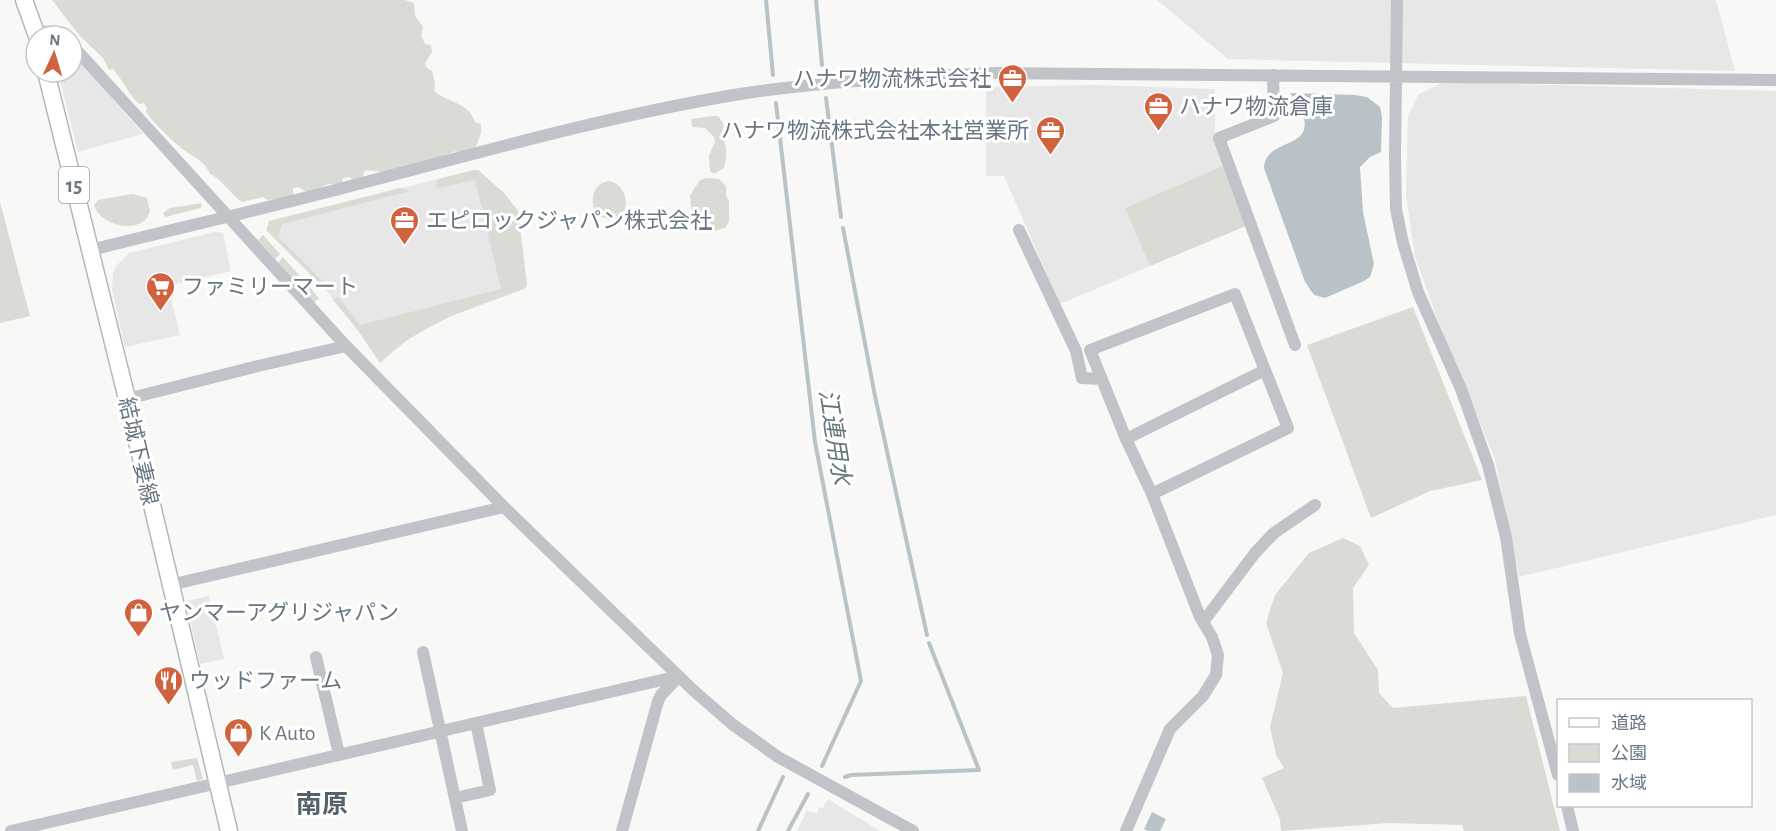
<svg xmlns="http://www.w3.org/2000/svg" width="1776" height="831" font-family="'Alegreya Sans','Noto Sans JP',sans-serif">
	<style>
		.built { fill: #e6e7e6 }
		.green { fill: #d8dcd5 }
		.water { fill: #b9c3c7 }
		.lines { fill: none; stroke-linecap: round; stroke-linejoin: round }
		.stream { stroke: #b9c3c7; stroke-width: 4 }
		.major-casing { stroke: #b4b7bb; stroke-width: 19 }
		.minor { stroke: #c0c3c7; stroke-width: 12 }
		.major { stroke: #fff; stroke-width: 16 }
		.labels { text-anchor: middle; stroke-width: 6; stroke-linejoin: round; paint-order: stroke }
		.shield { fill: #fff; stroke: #97a0a8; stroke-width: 1.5 }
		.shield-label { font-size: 21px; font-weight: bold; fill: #6a7783 }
		.poi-label { font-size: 22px; fill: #6a7783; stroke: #fff; text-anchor: start }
		.street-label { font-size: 22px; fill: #6a7783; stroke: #fff }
		.water-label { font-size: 24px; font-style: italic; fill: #66777f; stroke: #fff }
		.quarter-label { font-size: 26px; font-weight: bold; fill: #576169; stroke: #fff }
	</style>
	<rect width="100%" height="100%" fill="#f8f8f6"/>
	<!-- built -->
	<path class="built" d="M1157,0H1716L1735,71L1228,59Z
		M72,49L109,95L143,134L78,152L58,72H72Z
		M1444,82L1776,91V515L1519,577L1495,459L1440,326L1415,257L1406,195L1408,116L1419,94Z
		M1095,85L1215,89V141L1223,166L1126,208L1150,266L1060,304L1004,176H986V87Z
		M474,170H478L505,194L518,211L527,285L524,289L449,317L407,340L380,363L357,329L326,290L274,237L280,219Z
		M215,232L223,233L231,271L168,286L180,335L125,347L112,290L113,273L116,266L129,253Z
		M209,596L224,659L200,664L186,601Z
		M828,799L880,831H797L807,810L817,814L819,807L823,808Z"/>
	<!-- green -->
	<path class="green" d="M52,0H405L414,3L415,16L423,27L421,36L425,44L431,45L432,52L425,63L427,68L432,71L435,83L434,91C448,103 469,102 475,122L481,124V133L476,147L461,153L456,151C435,159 414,167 392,172C383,174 374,169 364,171L363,177L352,180L350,177L343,178L341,185C336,185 330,183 326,185C315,189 310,197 299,187L293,188V197L267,200L263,197L242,202C230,194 222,179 210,174C204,159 190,156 179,146C169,138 153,122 146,112L147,107L144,103L139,104C128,94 123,80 113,69L109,70L103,58L79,35Z
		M713,116H718C727,126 722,129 724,139C727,150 727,157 724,168L714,174L710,171L709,156L715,142L714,137L705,128L692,127L691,119Z
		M1223,166L1246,226L1150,266L1125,208Z
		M474,170H478L505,194L518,211L527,285L524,289C473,307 419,323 380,363L357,329L333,300L338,297L360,325L501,289L475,180L437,188L436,184L439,179Z
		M706,178L719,179L726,186V195L729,202V222L725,228L707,233L693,226L690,195L700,180Z
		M609,181C629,185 632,214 614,224L606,218L596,216C590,202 591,184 609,181Z
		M400,188L410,191L282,224L278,237L330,288L326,290L266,230L269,221Z
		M132,194L147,198L150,211C144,236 100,227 94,205L98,200Z
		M0,202L30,316L0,323Z
		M202,203L201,208L165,217L163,213L170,208Z
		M263,235L280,254L275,259L258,240Z
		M283,257L319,298L314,303L278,263Z
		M1413,307L1482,480L1430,491L1371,518L1307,345Z
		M1343,538L1360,546L1369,565L1353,588L1354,633L1378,670L1379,693L1393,708L1526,696L1560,831H1464L1462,825L1389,823L1281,831L1280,819L1262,778L1284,768L1276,755L1270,727L1283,673L1266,623L1275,595L1309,553Z
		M197,758L203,779L197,781L193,765L173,770L171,762Z"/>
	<!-- water -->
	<path class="water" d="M1290,93L1355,95L1367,97L1380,107L1382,117L1381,152L1370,157L1360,167L1363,212L1374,264L1370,277L1364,281L1325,298L1314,295L1305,282L1264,168C1265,139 1311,149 1304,119L1286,106L1287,101L1293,97Z
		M1152,812L1166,819L1160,831H1148L1144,829Z"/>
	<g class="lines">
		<!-- stream -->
		<path class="stream" d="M766,0L773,75
			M816,0L822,65
			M826,98L841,217
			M776,103L815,442L861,681L822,766
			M843,228L875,396L927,635
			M845,777L851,775L979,770L929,643
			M758,831L783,777
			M788,831L808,794"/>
		<defs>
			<path id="major" d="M24,0L37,36
				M46,72L127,399L229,831"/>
		</defs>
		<!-- major casing -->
		<use href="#major" class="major-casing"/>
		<!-- minor -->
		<path class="minor" d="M1397,0L1395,156L1396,209L1403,243L1418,292L1461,389L1488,465L1506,537L1520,634L1558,775
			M35,31L53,32L64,36
			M72,45L346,346L504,507L693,690L732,724L778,757L913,831
			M1273,75L1274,116L1219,138L1295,345
			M1019,230L1076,351L1082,378L1102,379
			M91,250C174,229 259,210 343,188C475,154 606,116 740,94C824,81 910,77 995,73L1776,80
			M1265,370L1288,428L1152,494L1126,439Z
			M127,399L258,366L346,346
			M1126,439L1090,350L1235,294L1265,370
			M170,585L504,507
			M1203,622L1255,553L1274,533L1315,505
			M423,652L462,831
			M316,657L339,754
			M455,798L490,790L476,723
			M1567,806L1573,831
			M11,831L679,676
			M622,831L658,701L661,695L679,676
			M1126,831L1170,729L1203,696L1216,675L1218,655L1212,637L1200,617L1152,494"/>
		<!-- major -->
		<use href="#major" class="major"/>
	</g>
	<!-- icons -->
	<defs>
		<symbol id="office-pin" viewBox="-11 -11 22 30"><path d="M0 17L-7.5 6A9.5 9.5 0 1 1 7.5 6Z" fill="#d0633d" stroke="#fff"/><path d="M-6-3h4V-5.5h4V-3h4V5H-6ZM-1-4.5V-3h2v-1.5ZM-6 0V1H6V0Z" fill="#fff"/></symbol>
		<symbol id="supermarket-pin" viewBox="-11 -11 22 30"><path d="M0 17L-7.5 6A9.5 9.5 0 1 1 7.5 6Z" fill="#d0633d" stroke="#fff"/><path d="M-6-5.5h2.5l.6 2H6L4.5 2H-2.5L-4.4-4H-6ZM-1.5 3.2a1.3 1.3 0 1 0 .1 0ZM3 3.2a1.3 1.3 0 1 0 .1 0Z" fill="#fff"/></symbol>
		<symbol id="shop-pin" viewBox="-11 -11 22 30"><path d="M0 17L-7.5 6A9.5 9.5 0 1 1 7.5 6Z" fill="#d0633d" stroke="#fff"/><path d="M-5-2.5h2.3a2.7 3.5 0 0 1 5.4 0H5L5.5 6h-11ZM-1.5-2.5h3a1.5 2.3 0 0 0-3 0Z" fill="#fff"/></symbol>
		<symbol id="restaurant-pin" viewBox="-11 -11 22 30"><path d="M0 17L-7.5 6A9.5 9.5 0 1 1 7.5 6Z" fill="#d0633d" stroke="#fff"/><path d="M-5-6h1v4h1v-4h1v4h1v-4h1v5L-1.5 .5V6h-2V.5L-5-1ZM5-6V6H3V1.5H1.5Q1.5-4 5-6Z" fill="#fff"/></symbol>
	</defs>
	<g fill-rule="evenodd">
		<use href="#office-pin" x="996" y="62" width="33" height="45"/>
		<use href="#office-pin" x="1142" y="90" width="33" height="45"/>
		<use href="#office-pin" x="1034" y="114" width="33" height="45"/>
		<use href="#office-pin" x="388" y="204" width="33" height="45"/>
		<use href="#supermarket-pin" x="144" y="270" width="33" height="45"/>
		<use href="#shop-pin" x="122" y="596" width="33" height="45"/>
		<use href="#restaurant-pin" x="152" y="664" width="33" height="45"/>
		<use href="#shop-pin" x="222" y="716" width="33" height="45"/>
	</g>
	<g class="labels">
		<!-- shield labels -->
		<rect class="shield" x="59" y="167" width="30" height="36" rx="4.5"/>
		<g class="shield-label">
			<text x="74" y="192">15</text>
		</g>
		<!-- poi labels -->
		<g class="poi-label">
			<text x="991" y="86" text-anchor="end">ハナワ物流株式会社</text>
			<text x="1179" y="114">ハナワ物流倉庫</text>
			<text x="1029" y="138" text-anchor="end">ハナワ物流株式会社本社営業所</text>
			<text x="426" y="228">エピロックジャパン株式会社</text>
			<text x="182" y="294">ファミリーマート</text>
			<text x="159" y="620">ヤンマーアグリジャパン</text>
			<text x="189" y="688">ウッドファーム</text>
			<text x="259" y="740">K Auto</text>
		</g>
		<!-- street labels -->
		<g class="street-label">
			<text transform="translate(139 451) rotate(77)" y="8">結城下妻線</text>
		</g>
		<!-- water labels -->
		<g class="water-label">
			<text transform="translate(835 437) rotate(81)" y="8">江連用水</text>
		</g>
		<!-- quarter labels -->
		<g class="quarter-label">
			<text x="322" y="813">南原</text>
		</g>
	</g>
	<!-- legend -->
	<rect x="1557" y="699" width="195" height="108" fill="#ffffff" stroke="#c3c9cd" stroke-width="1.5"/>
	<rect x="1569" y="718" width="30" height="9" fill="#ffffff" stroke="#c3c9cd" stroke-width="1.5"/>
	<text x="1611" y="729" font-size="18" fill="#6a7783">道路</text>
	<rect x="1569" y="744" width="30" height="18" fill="#d8dcd5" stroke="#c3c9cd" stroke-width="1.5"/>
	<text x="1611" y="759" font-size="18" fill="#6a7783">公園</text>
	<rect x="1569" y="774" width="30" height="18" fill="#b9c3c7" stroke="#c3c9cd" stroke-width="1.5"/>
	<text x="1611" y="789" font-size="18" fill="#6a7783">水域</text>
	<!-- north arrow -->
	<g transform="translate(54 54) rotate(4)"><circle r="28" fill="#ffffff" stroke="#c3c9cd" stroke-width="1.5"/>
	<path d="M0-4.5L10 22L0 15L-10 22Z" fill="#d0633d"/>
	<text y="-9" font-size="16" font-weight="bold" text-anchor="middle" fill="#6a7783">N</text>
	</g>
</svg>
